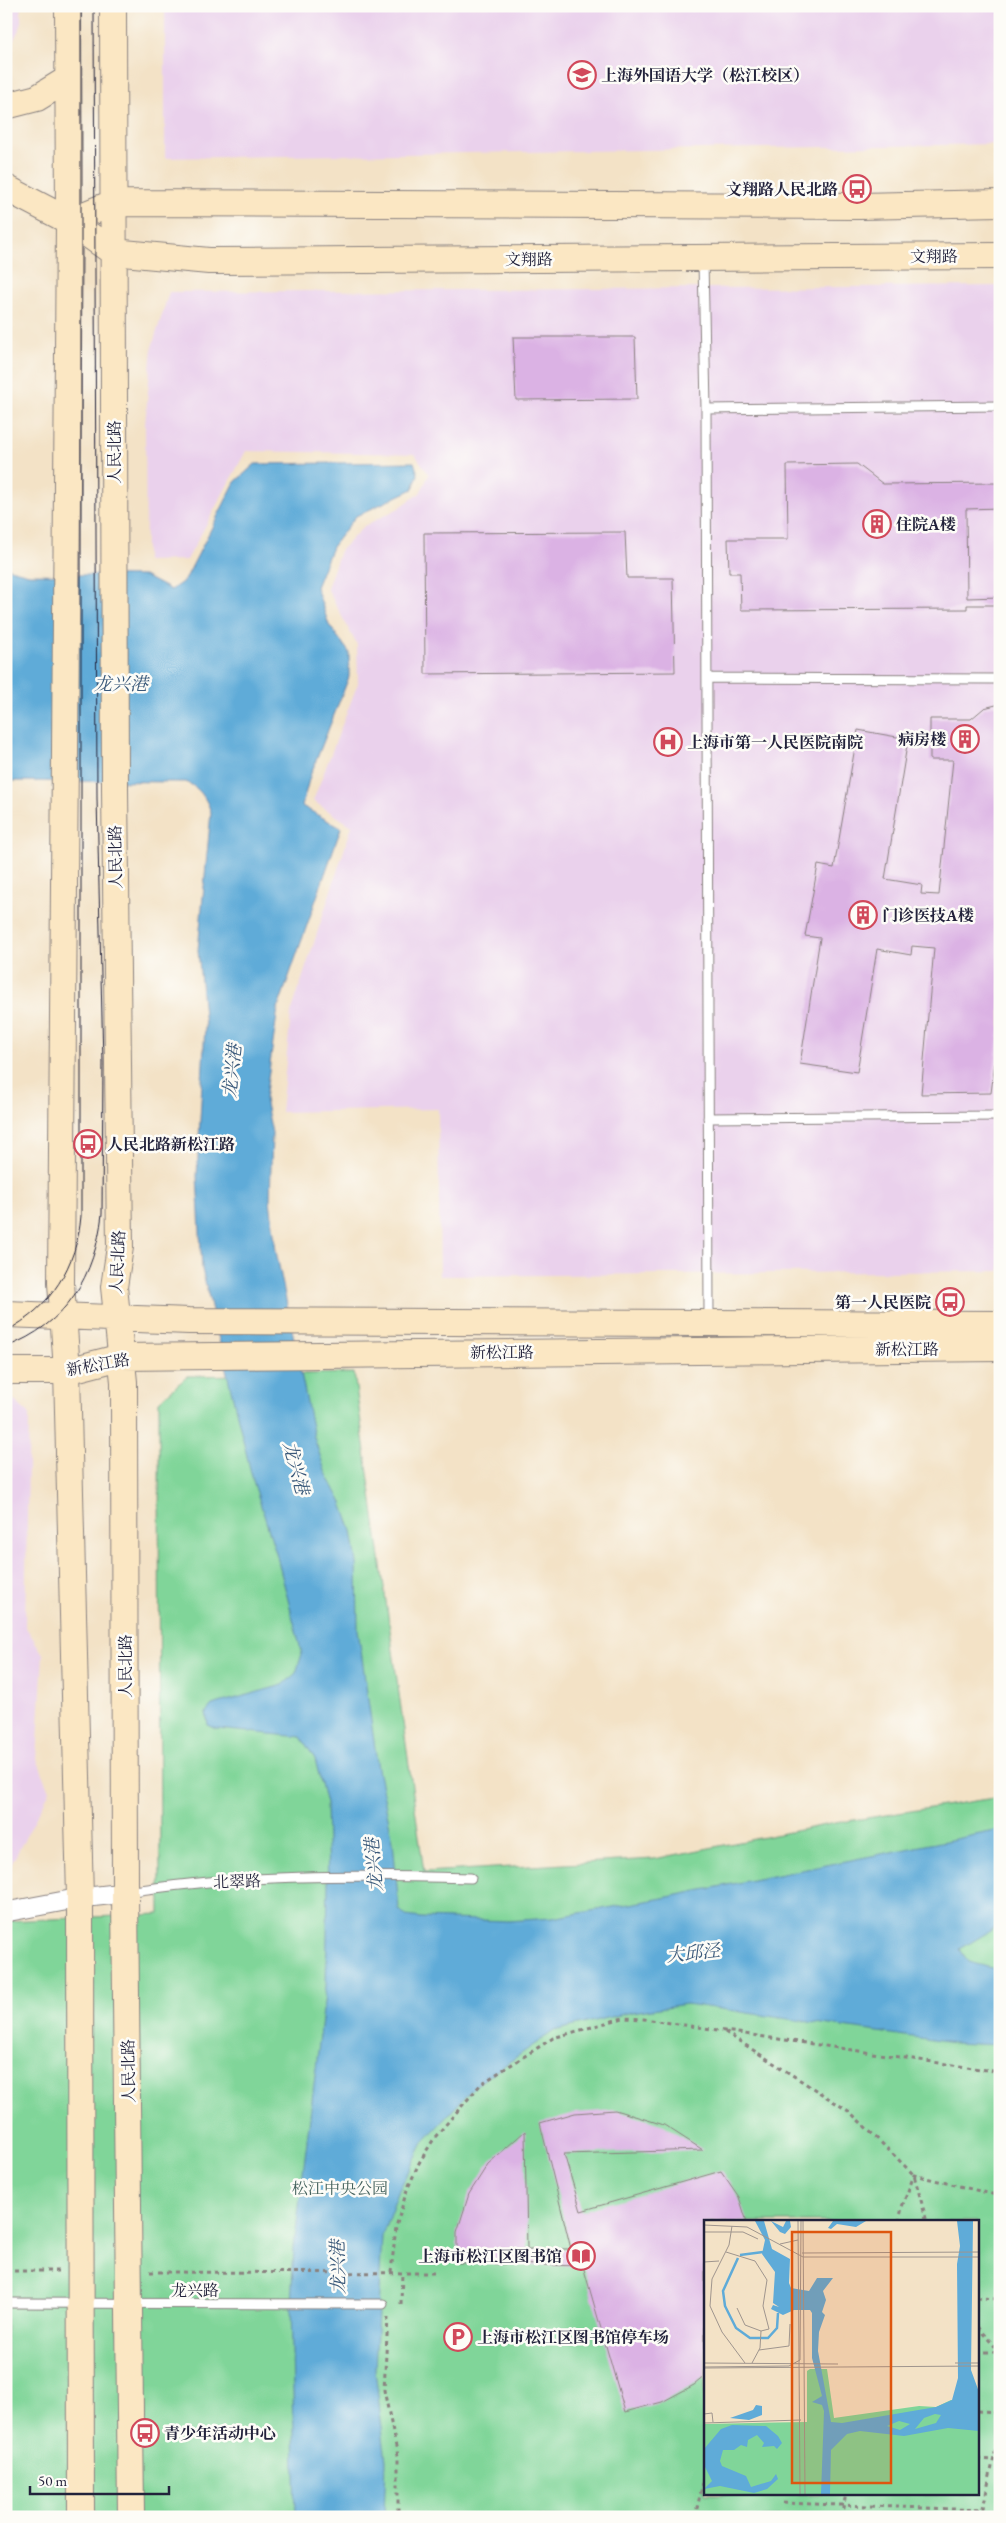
<svg xmlns="http://www.w3.org/2000/svg" width="1006" height="2523" font-family="'EB Garamond','Noto Serif SC',serif">
	<style>
		.built { fill: #ead1ec }
		.green { fill: #80d599; stroke: #517c6a; fill-rule: evenodd }
		.water { fill: #5fabd8; stroke: #40668a }
		.building { fill: #dbb2e4 }
		.lines { fill: none; stroke-linecap: round; stroke-linejoin: round }
		.lane-casing { stroke: #8a8280; stroke-width: 11 }
		.street-casing { stroke: #8a8280; stroke-width: 21 }
		.secondary-casing { stroke: #8a8280; stroke-width: 28 }
		.path { stroke: #8a8280; stroke-width: 3; stroke-dasharray: 4 4; stroke-linecap: butt }
		.lane { stroke: #fff; stroke-width: 9 }
		.street { stroke: #fff; stroke-width: 19 }
		.secondary { stroke: #fbe7c3; stroke-width: 26 }
		.tram { stroke: #22223b; stroke-width: 1 }
		.labels { text-anchor: middle; stroke-width: 5; stroke-linejoin: round; paint-order: stroke }
		.poi-label { font-size: 16px; font-weight: bold; fill: #22223b; stroke: #fdfcf7; text-anchor: start }
		.street-label { font-size: 16px; fill: #22223b; stroke: #fdfcf7 }
		.park-label { font-size: 16px; fill: #43615c; stroke: #fdfcf7 }
		.water-label { font-size: 18px; font-style: italic; fill: #3a597a; stroke: #fdfcf7 }
		.inset-river { fill: none; stroke: #5fabd8; stroke-width: 2.5 }
		.inset-road { fill: none; stroke: #9f958e; stroke-width: 1 }
		.view { fill: #de560e; fill-opacity: 0.15; stroke: #de560e; stroke-width: 2.5 }
		.inset-edge { fill: none; stroke: #22223b; stroke-width: 2.5 }
	</style>
	<rect width="100%" height="100%" fill="#fdfcf7"/>
	<filter id="ink" filterUnits="userSpaceOnUse"><feTurbulence type="fractalNoise" baseFrequency=".02" numOctaves="2"/><feDisplacementMap in="SourceGraphic" scale="10" xChannelSelector="R" yChannelSelector="G"/><feConvolveMatrix kernelMatrix="1 2 1 2 8 2 1 2 1" color-interpolation-filters="sRGB"/></filter>
	<filter id="wash" filterUnits="userSpaceOnUse"><feTurbulence type="fractalNoise" baseFrequency=".0096" numOctaves="4" result="noise"/><feDisplacementMap in="SourceGraphic" scale="20" xChannelSelector="R" yChannelSelector="G"/><feGaussianBlur stdDeviation="1.12" result="paint"/><feColorMatrix in="noise" values="0 0 0 0 0 0 0 0 0 0 0 0 0 0 0 0 0 1.4 0 .05"/><feComposite in="paint" operator="in"/></filter>
	<g filter="url(#wash)">
		<rect width="100%" height="100%" fill="#f3e2c6"/>
		<!-- built -->
		<path class="built" d="M6,6H21V26L6,54Z
			M165,6H1000V144L165,158Z
			M1000,286V1271L440,1276L438,1109L281,1112L291,1013L352,826L313,801L358,683L357,645L327,588L340,551L364,526L399,508L420,493L429,475L415,454L246,451L187,560L146,561L145,425L152,347L169,292Z
			M6,1393L29,1414L25,1626L43,1654L37,1759L50,1791L6,1874Z"/>
		<!-- green -->
		<path class="green" d="M354,1373L424,1872L654,1859L835,1823L1000,1797V2517H6V1921L160,1914L159,1401L188,1376ZM705,2222H977V2494H705Z"/>
		<!-- water -->
		<path class="water" d="M414,462L418,474L413,489L356,516L332,547L316,587L329,625L349,652V677L310,776L302,806L341,828L278,1008L265,1099L272,1133L270,1200L276,1251L314,1437L325,1471L342,1503L352,1531L357,1563L358,1630L378,1769L393,1841L399,1909L406,1916L421,1918L508,1921L552,1918L663,1898L1000,1830V1925L960,1949L968,1962L1000,1970V2045L953,2043L686,2004L632,2012L554,2031L476,2085L424,2141L399,2190L382,2236L375,2370L386,2461L384,2517H296L291,2306L294,2247L326,1986L328,1884L326,1804L315,1759L301,1737L217,1729L208,1725L206,1712L212,1705L283,1685L296,1673L302,1654L276,1553L252,1477L202,1269L197,1176L205,1026L198,950L211,812C206,798 200,788 186,782L6,781V568L29,574L144,576L171,590L185,580L235,482L255,464Z"/>
		<g id="blocks">
			<!-- building -->
			<path class="building" d="M513,337H635L637,399L516,400Z
				M857,464L883,484L1000,483V508L966,509L967,598L1000,597V605H967V609L741,610L740,573H729L728,539H788L787,465Z
				M625,532L627,578H673L675,672L425,674L424,533Z
				M1000,704V1023L991,1093L921,1094L934,948L912,946L911,955L877,949L857,1072L800,1064L820,938L805,936L818,865L834,868L858,730L908,739L885,879L922,885L921,894L939,895L953,760H930V719H971L984,708Z
				M615,2110L664,2125L703,2150L564,2154L581,2211L721,2171L739,2197L747,2222H705V2376L694,2385L662,2402L625,2412L583,2266L457,2263V2232L469,2194L488,2164L525,2131L527,2249H571L540,2123L575,2113Z"/>
		</g>
	</g>
	<g filter="url(#ink)">
		<use href="#blocks" fill-opacity="0" stroke="#8a8280" stroke-width="1"/>
		<g class="lines">
			<defs>
				<path id="lane" d="M703,261L706,409L709,1320
					M706,409L1000,406
					M707,678L1000,679
					M708,1118L1000,1116
					M128,1892C239,1874 358,1875 471,1878
					M6,2303L383,2304"/>
				<path id="street" d="M6,1912L80,1898L125,1893"/>
				<path id="secondary" d="M68,6L69,221L61,1283L67,1371L80,1898L81,2517
					M113,6L115,789L120,1247L114,1287L124,1382L125,1893L131,2517
					M6,106L37,98L68,79
					M6,188L69,221L113,252L209,261L1000,256
					M69,221L113,203L859,206L1000,203
					M6,1314L189,1321L1000,1324
					M6,1371H67L121,1357L1000,1348"/>
			</defs>
			<!-- lane casing -->
			<use href="#lane" class="lane-casing"/>
			<!-- street casing -->
			<use href="#street" class="street-casing"/>
			<!-- secondary casing -->
			<use href="#secondary" class="secondary-casing"/>
			<!-- path -->
			<path class="path" d="M725,2032L850,2112L914,2175L927,2222
				M899,2222L902,2207L914,2175L1000,2196
				M6,2271H59
				M150,2272L434,2273
				M391,2272L396,2227L407,2190L419,2163L435,2137L481,2084L553,2038L623,2018L644,2019L1000,2072
				M977,2298L1000,2299
				M401,2304L402,2273
				M388,2317L384,2390L398,2456V2517
				M977,2327L1000,2352
				M977,2352H999
				M977,2411L1000,2412
				M977,2459L993,2460
				M783,2503L983,2510
				M695,2517L705,2474
				M841,2517L846,2494
				M981,2517L1000,2430"/>
			<!-- lane -->
			<use href="#lane" class="lane"/>
			<!-- street -->
			<use href="#street" class="street"/>
			<!-- secondary -->
			<use href="#secondary" class="secondary"/>
			<!-- tram -->
			<path class="tram" d="M6,1331C51,1308 77,1265 81,1216V6
				M6,1347C67,1324 95,1276 102,1214L103,1063L97,798L94,6"/>
		</g>
	</g>
	<!-- icons -->
	<defs>
		<symbol id="university-ring" viewBox="-11 -11 22 22"><circle r="9.5" fill="#fdfcf7" stroke="#d1495b" stroke-width="1.5"/><path d="M0-5L7-2L0 1L-7-2ZM-4 1L0 2.5L4 1V4Q0 6-4 4Z" fill="#d1495b"/></symbol>
		<symbol id="bus-ring" viewBox="-11 -11 22 22"><circle r="9.5" fill="#fdfcf7" stroke="#d1495b" stroke-width="1.5"/><path d="M-5-6H5V4H4V6H2V4H-2V6H-4V4H-5ZM-3.5-4V0h7V-4ZM-3.5 1.2v1.5H-2V1.2ZM2 1.2v1.5H3.5V1.2Z" fill="#d1495b"/></symbol>
		<symbol id="building-ring" viewBox="-11 -11 22 22"><circle r="9.5" fill="#fdfcf7" stroke="#d1495b" stroke-width="1.5"/><path d="M-4-6H4V6H1V3H-1V6H-4ZM-2.5-4.3h1.7v1.8h-1.7ZM.8-4.3h1.7v1.8H.8ZM-2.5-1h1.7V.8h-1.7ZM.8-1h1.7V.8H.8Z" fill="#d1495b"/></symbol>
		<symbol id="hospital-ring" viewBox="-11 -11 22 22"><circle r="9.5" fill="#fdfcf7" stroke="#d1495b" stroke-width="1.5"/><path d="M-5-5h3v3.5h4V-5h3V5h-3V1.5h-4V5h-3Z" fill="#d1495b"/></symbol>
		<symbol id="library-ring" viewBox="-11 -11 22 22"><circle r="9.5" fill="#fdfcf7" stroke="#d1495b" stroke-width="1.5"/><path d="M-6-4Q-3-5.5-.7-3.5V5Q-3 3-6 4ZM6-4Q3-5.5 .7-3.5V5Q3 3 6 4Z" fill="#d1495b"/></symbol>
		<symbol id="parking-ring" viewBox="-11 -11 22 22"><circle r="9.5" fill="#fdfcf7" stroke="#d1495b" stroke-width="1.5"/><path d="M-3.5-5.5H1a3.5 3.5 0 0 1 0 7H-1V5.5H-3.5ZM-1-3.4V-.6H.8a1.4 1.4 0 0 0 0-2.8Z" fill="#d1495b"/></symbol>
	</defs>
	<g fill-rule="evenodd">
		<use href="#university-ring" x="566" y="59" width="32" height="32"/>
		<use href="#bus-ring" x="841" y="173" width="32" height="32"/>
		<use href="#building-ring" x="861" y="508" width="32" height="32"/>
		<use href="#building-ring" x="949" y="723" width="32" height="32"/>
		<use href="#hospital-ring" x="652" y="726" width="32" height="32"/>
		<use href="#building-ring" x="847" y="899" width="32" height="32"/>
		<use href="#bus-ring" x="72" y="1128" width="32" height="32"/>
		<use href="#bus-ring" x="934" y="1286" width="32" height="32"/>
		<use href="#library-ring" x="565" y="2240" width="32" height="32"/>
		<use href="#parking-ring" x="442" y="2321" width="32" height="32"/>
		<use href="#bus-ring" x="129" y="2417" width="32" height="32"/>
	</g>
	<g class="labels">
		<!-- poi labels -->
		<g class="poi-label">
			<text x="601" y="81">上海外国语大学（松江校区）</text>
			<text x="838" y="195" text-anchor="end">文翔路人民北路</text>
			<text x="896" y="530">住院A楼</text>
			<text x="946" y="745" text-anchor="end">病房楼</text>
			<text x="687" y="748">上海市第一人民医院南院</text>
			<text x="882" y="921">门诊医技A楼</text>
			<text x="107" y="1150">人民北路新松江路</text>
			<text x="931" y="1308" text-anchor="end">第一人民医院</text>
			<text x="562" y="2262" text-anchor="end">上海市松江区图书馆</text>
			<text x="477" y="2343">上海市松江区图书馆停车场</text>
			<text x="164" y="2439">青少年活动中心</text>
		</g>
		<!-- street labels -->
		<g class="street-label">
			<text x="934" y="262">文翔路</text>
			<text x="529" y="265">文翔路</text>
			<text transform="translate(114 452) rotate(-90)" y="6">人民北路</text>
			<text transform="translate(115 857) rotate(-91)" y="6">人民北路</text>
			<text transform="translate(117 1262) rotate(-87)" y="6">人民北路</text>
			<text x="907" y="1355">新松江路</text>
			<text x="502" y="1358">新松江路</text>
			<text transform="translate(98 1364) rotate(-10)" y="6">新松江路</text>
			<text transform="translate(125 1666) rotate(-90)" y="6">人民北路</text>
			<text transform="translate(237 1881) rotate(-2)" y="6">北翠路</text>
			<text transform="translate(128 2071) rotate(-91)" y="6">人民北路</text>
			<text x="195" y="2296">龙兴路</text>
		</g>
		<!-- park labels -->
		<g class="park-label">
			<text x="340" y="2194">松江中央公园</text>
		</g>
		<!-- water labels -->
		<g class="water-label">
			<text x="121" y="690">龙兴港</text>
			<text transform="translate(232 1071) rotate(-84)" y="6">龙兴港</text>
			<text transform="translate(296 1468) rotate(75)" y="6">龙兴港</text>
			<text transform="translate(374 1865) rotate(-95)" y="6">龙兴港</text>
			<text transform="translate(693 1953) rotate(-6)" y="6">大邱泾</text>
			<text transform="translate(338 2267) rotate(-91)" y="6">龙兴港</text>
		</g>
	</g>
	<!-- overview -->
	<g transform="translate(704 2220)">
		<rect width="275" height="275" fill="#f3e2c6"/>
		<path d="M106,149H123L130,198L215,186L232,187L247,180L275,183V274H0V204L103,202V151Z" fill="#80d599"/>
		<path d="M51,1H60L68,29L86,39L85,63L87,68L105,71L113,58H129L119,71L122,80L118,92L121,95L115,112L114,131L127,202L138,203L232,187L248,180L254,158L253,44L256,26L253,1H269L267,150L275,172V211L244,208L200,216L156,211L143,214L127,230L126,274H117L120,191L118,185L108,182L118,176L108,138V93L106,90H90L79,95L67,89L69,85L75,87L69,83L71,52L58,34L61,20ZM231,194L237,195L232,203L211,209L220,198ZM195,201L206,204L196,210L183,206ZM67,1L79,7L82,1H86L87,7L81,14L76,12ZM129,1H162L152,7L133,4L127,9L124,8ZM52,185L58,186V195L45,200L26,198L49,190ZM28,205L62,206L74,216L78,223L73,229L70,226L58,227L60,223L53,215L44,220L43,227L37,225L30,230H19L16,241L18,246L42,256L47,267L67,261L72,254L74,259L63,269L50,273L16,266L0,269L8,261L0,245V229L17,209Z" fill="#5fabd8" fill-rule="evenodd"/>
		<path class="inset-river" d="M36,35L59,32M34,38L19,71L21,86L32,108L46,118H64L73,108L74,93"/>
		<path class="inset-road" d="M94,1L96,274M99,1L101,274M0,5L43,7L99,37H275M28,6L25,25L8,59L6,86L18,112L41,143M0,12H39L54,19M76,24L94,20M22,32L51,41L63,60L59,86L65,109L57,111L56,128L48,143M98,33L275,32M0,42L15,41M33,88L41,105L57,111M55,130L85,126L86,104M0,143L134,144M251,143H275M0,147L85,146L96,140L97,1M0,148L275,146M0,194L8,193L9,202M0,203L97,200"/>
		<path class="view" d="M88,12H187V263H88Z"/>
		<rect width="275" height="275" class="inset-edge"/>
	</g>
	<!-- margin -->
	<rect width="1006" height="2523" fill="none" stroke="#fdfcf7" stroke-width="25"/>
	<!-- scale -->
	<path d="M30 2486v8h139v-8" fill="none" stroke="#22223b" stroke-width="2.5"/>
	<text x="38" y="2486" font-size="15" fill="#22223b" stroke="#fdfcf7" stroke-width="4" paint-order="stroke">50 m</text>
</svg>
